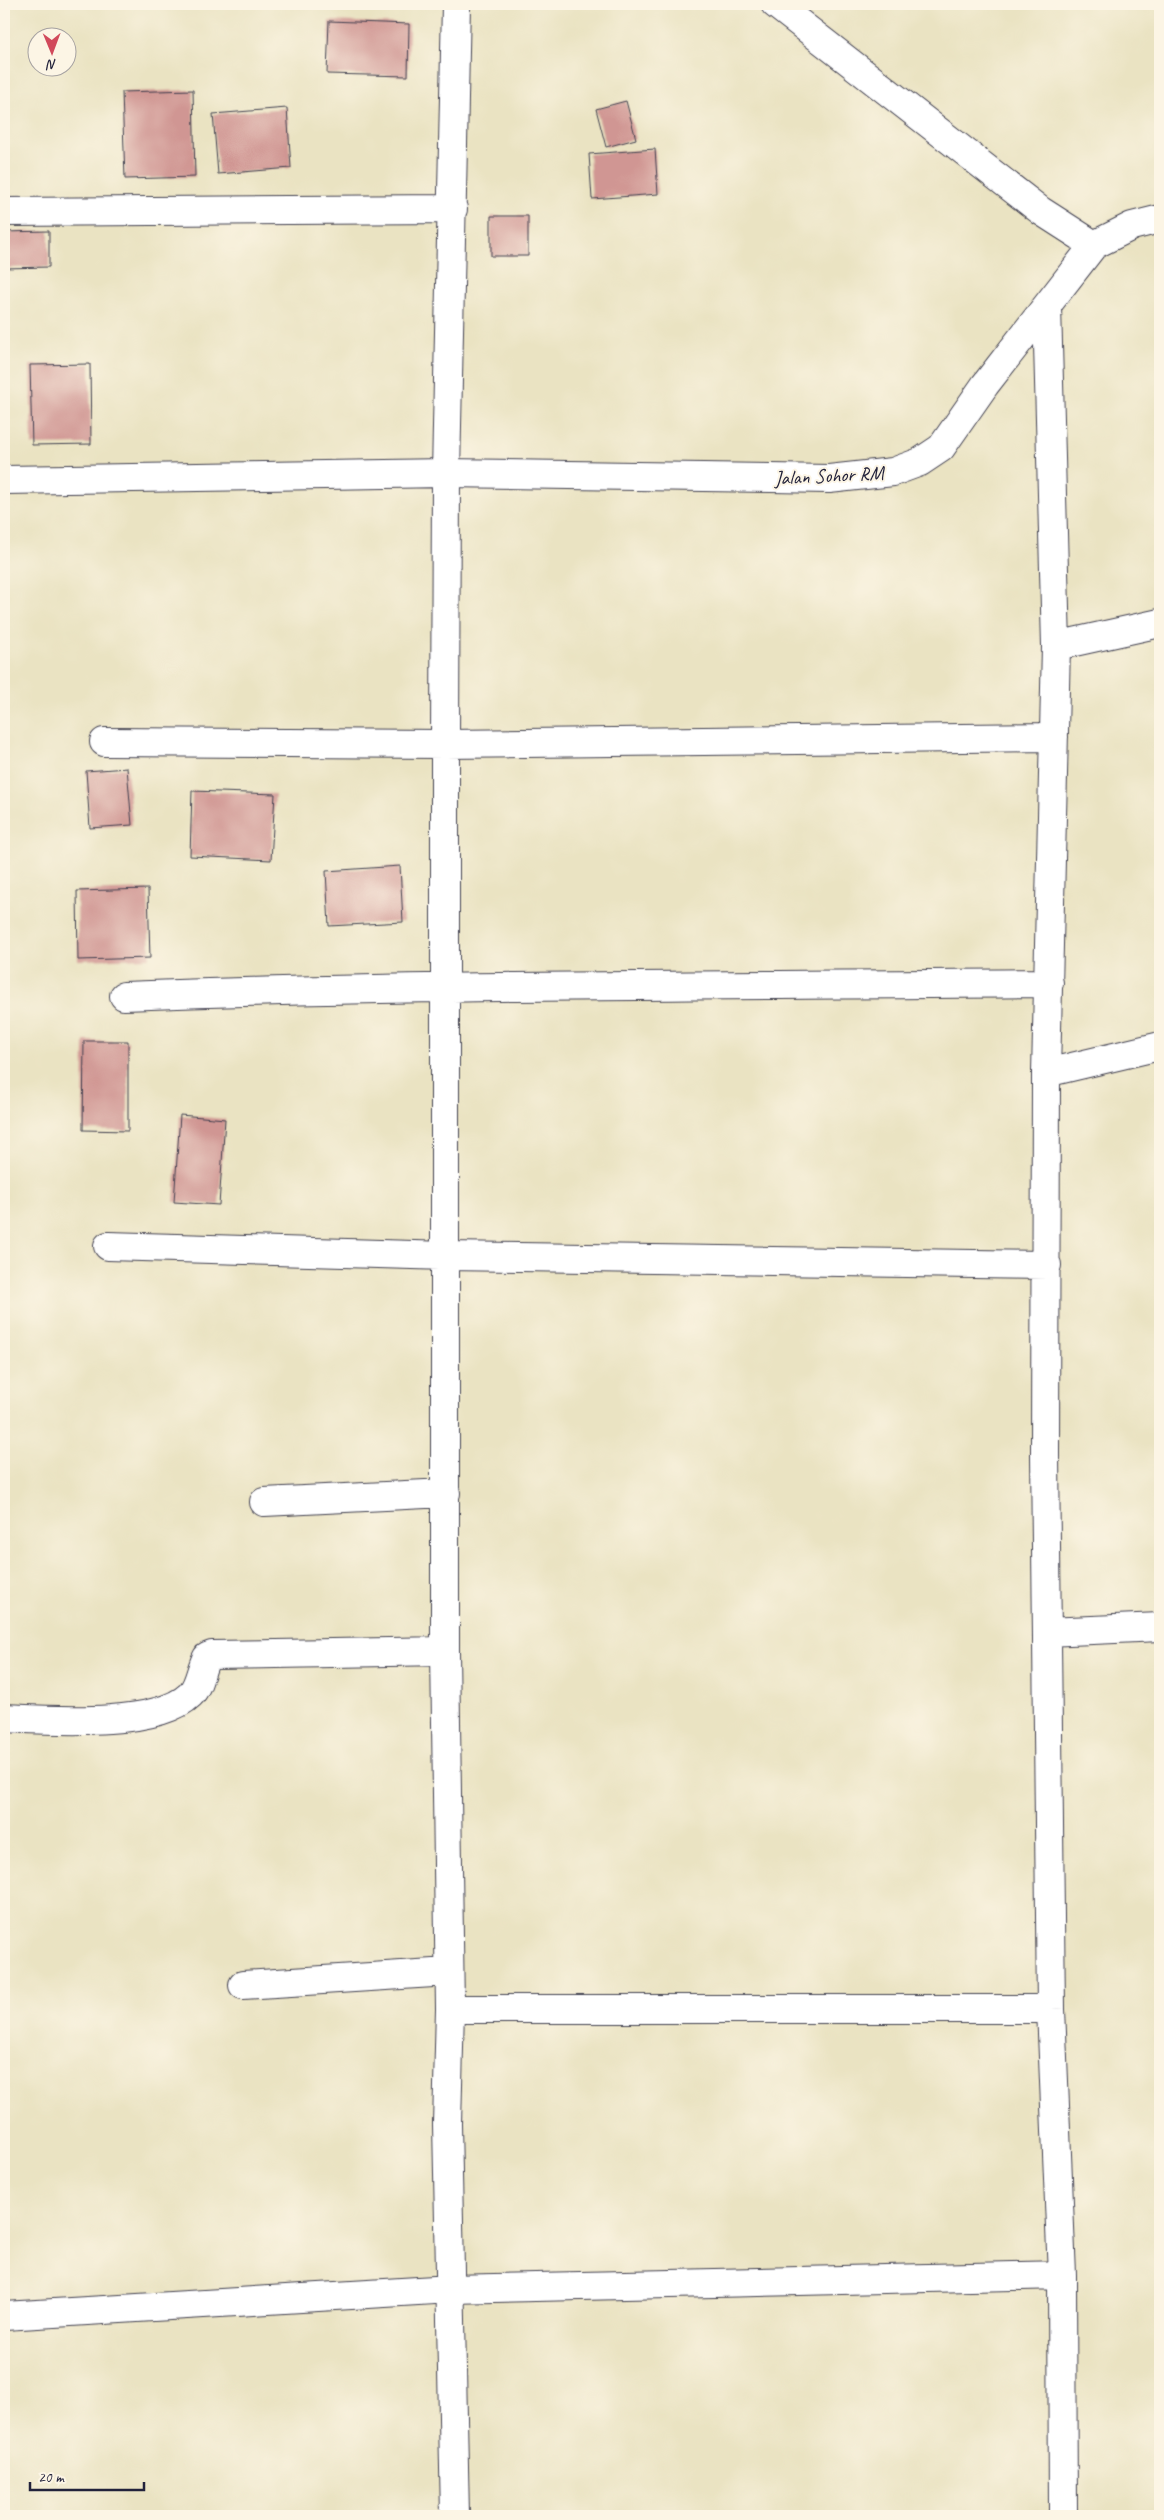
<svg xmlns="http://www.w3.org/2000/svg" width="1164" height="2520" font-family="Caveat,sans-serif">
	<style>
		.building { fill: #d09693 }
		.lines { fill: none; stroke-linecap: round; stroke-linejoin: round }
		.street-casing { stroke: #403f4f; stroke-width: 30 }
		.street { stroke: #fff; stroke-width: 28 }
		.labels { text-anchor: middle; stroke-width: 4; stroke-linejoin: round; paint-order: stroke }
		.street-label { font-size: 20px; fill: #22223b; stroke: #fcf5e5 }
	</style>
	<rect width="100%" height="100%" fill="#fcf5e5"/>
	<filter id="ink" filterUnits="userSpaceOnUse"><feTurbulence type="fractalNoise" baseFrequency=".02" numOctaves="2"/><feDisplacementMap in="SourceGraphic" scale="10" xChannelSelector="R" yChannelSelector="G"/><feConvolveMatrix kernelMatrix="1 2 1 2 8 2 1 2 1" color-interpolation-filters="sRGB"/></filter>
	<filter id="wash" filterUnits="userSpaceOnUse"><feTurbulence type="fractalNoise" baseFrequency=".0096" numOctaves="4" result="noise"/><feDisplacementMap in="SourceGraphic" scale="20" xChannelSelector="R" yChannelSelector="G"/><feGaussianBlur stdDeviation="1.12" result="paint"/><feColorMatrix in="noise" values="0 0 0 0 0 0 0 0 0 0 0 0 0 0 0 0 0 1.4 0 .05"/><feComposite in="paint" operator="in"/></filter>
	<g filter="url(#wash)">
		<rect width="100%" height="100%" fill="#eae3c2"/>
		<g id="blocks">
			<!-- building -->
			<path class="building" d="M329,21L409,24L408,76L327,74Z
				M193,90L195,177L125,179L122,92Z
				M626,101L636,139L606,147L596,109Z
				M287,108L291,168L218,174L213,114Z
				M655,149L658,194L592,199L589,154Z
				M491,216H528V256H491Z
				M49,231V267L4,268V232Z
				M90,364L91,444L32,445L30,365Z
				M127,768L132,825L90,828L86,771Z
				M192,791L275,794L271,860L190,856Z
				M400,866L403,922L329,926L326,871Z
				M148,889L150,958L78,960L77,891Z
				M84,1041H128V1131L83,1130Z
				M180,1115L225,1119L219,1205L174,1202Z"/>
		</g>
	</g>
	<g filter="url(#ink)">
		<use href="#blocks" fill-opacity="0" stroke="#403f4f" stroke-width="1"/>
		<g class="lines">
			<defs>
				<path id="street" d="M775,4L1041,211L1094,245
					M4,212L453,209
					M1047,306L1056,646L1046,1073L1045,1454L1051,2009L1062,2275L1063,2516
					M4,480L446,473L829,479L893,472L920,462L941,448L985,385L1094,245L1132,226L1160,219
					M1056,646L1160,623
					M104,742L445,744L1054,737
					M124,996C432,984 741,986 1049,983
					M1046,1073L1160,1046
					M108,1246L447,1256L1047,1265
					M264,1502L446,1493
					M1047,1632L1160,1627
					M4,1718C49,1720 156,1728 190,1695C200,1685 200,1669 207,1657L212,1655L445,1651
					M243,1985L449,1972
					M450,2009H1051
					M4,2316L451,2289L1062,2275
					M455,2516L447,2124L450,2009L445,1651V744L446,473L456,4"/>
			</defs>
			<!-- street casing -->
			<use href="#street" class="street-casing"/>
			<!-- street -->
			<use href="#street" class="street"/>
		</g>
	</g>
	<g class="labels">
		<!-- street labels -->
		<g class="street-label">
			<text transform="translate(829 475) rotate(-3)" y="7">Jalan Sohor RM</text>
		</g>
	</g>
	<!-- margin -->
	<rect width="1164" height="2520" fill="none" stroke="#fcf5e5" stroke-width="20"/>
	<!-- north arrow -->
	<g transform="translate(52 52) rotate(179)"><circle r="24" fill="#fcf5e5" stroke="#a5a1a1"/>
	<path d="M0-4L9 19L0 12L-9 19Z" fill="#d1495b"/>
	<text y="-8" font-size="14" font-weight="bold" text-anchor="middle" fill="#22223b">N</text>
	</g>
	<!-- scale -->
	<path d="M30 2482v8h114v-8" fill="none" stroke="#22223b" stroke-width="2.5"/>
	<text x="38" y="2482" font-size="15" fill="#22223b" stroke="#fcf5e5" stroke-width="4" paint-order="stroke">20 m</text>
</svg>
